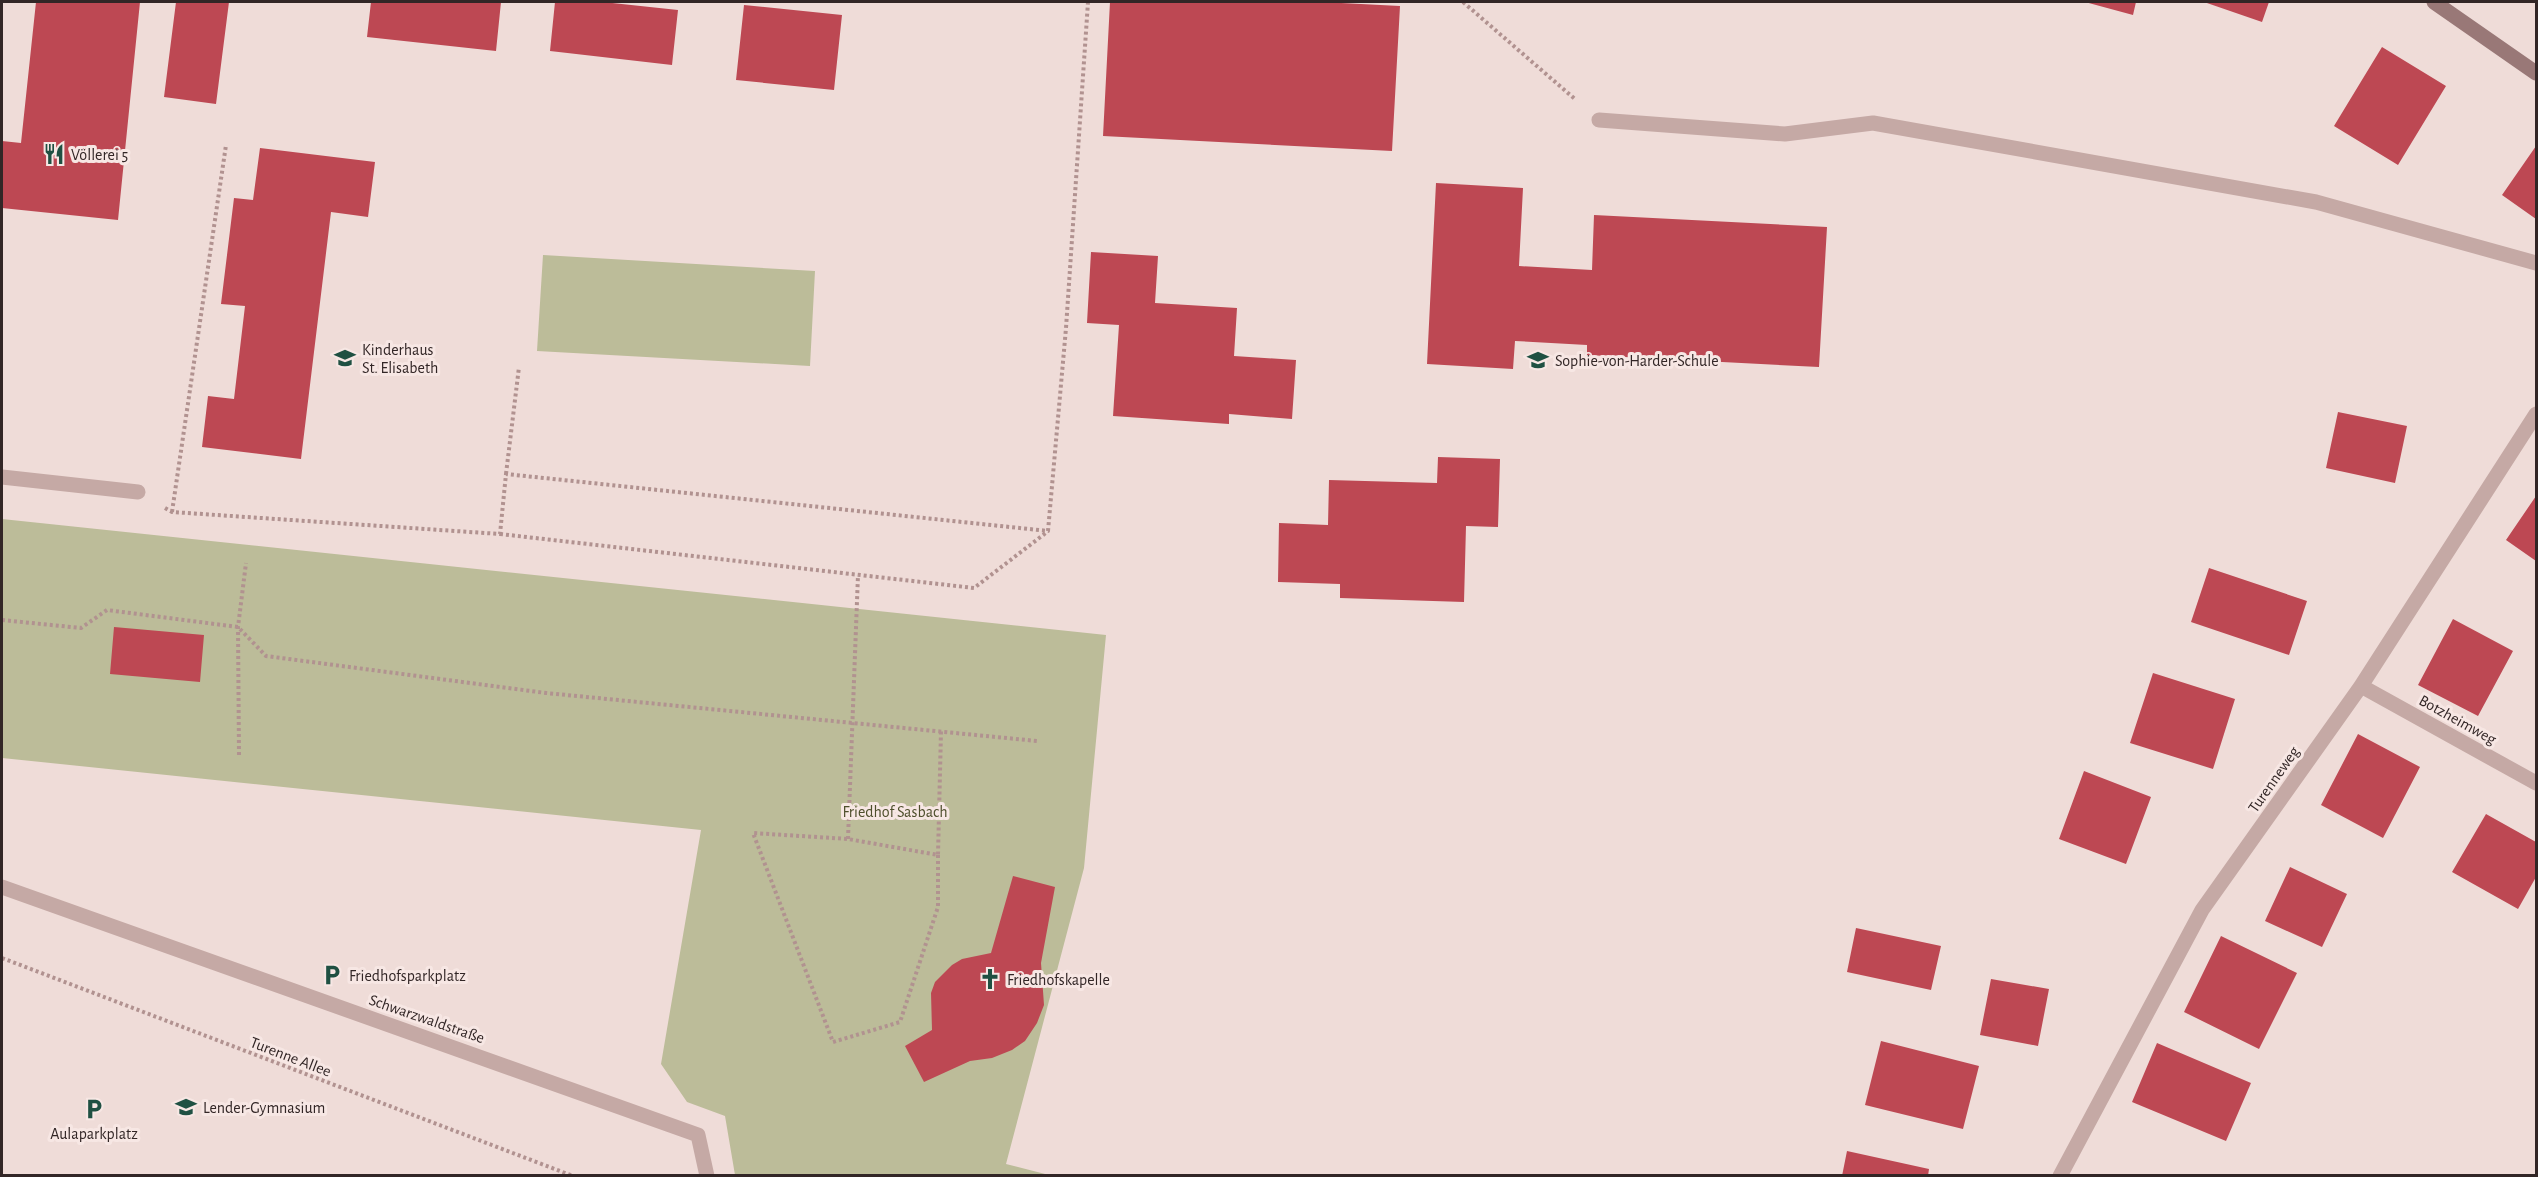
<svg xmlns="http://www.w3.org/2000/svg" width="2538" height="1177" font-family="'Alegreya Sans',sans-serif">
	<style>
		.green { fill: #bcbc99 }
		.building { fill: #bd4853 }
		.lines { fill: none; stroke-linecap: round; stroke-linejoin: round }
		.path { stroke: #b19290; stroke-width: 4; stroke-dasharray: 3 3; stroke-linecap: butt }
		.lane { stroke: #c5a9a5; stroke-width: 15 }
		.street { stroke: #c5a9a5; stroke-width: 15 }
		.secondary { stroke: #997877; stroke-width: 15 }
		.labels { text-anchor: middle; stroke-width: 6; stroke-linejoin: round; paint-order: stroke }
		.poi-label { font-size: 16px; fill: #322626; stroke: #f7e7e4; text-anchor: start }
		.street-label { font-size: 16px; fill: #322626; stroke: #f7e7e4 }
		.park-label { font-size: 16px; fill: #4d4e2b; stroke: #f7e7e4 }
	</style>
	<rect width="100%" height="100%" fill="#efdcd8"/>
	<!-- green -->
	<path class="green" d="M543,255L815,271L810,366L537,351Z
		M2,519L1106,635L1084,868L1006,1164L1049,1175H735L725,1116L687,1102L661,1064L701,830L2,758Z"/>
	<!-- building -->
	<path class="building" d="M36,2H140L118,220L2,208V141L21,143Z
		M176,2H229L216,104L164,97Z
		M371,2H501L496,51L367,37Z
		M555,2H603L678,10L672,65L550,51Z
		M1110,2H1322L1400,6L1392,151L1103,136Z
		M2085,2H2136L2133,15Z
		M2204,2H2269L2262,22Z
		M744,5L842,15L834,90L736,80Z
		M2382,47L2446,86L2398,165L2334,126Z
		M2536,146V219L2502,195Z
		M260,148L375,162L368,217L331,212L301,459L202,447L208,396L234,399L245,306L221,304L234,198L253,200Z
		M1436,183L1523,188L1519,266L1592,270L1594,215L1827,227L1819,367L1587,355V345L1515,341L1513,369L1427,364Z
		M1091,252L1158,256L1155,303L1237,308L1234,356L1296,360L1292,419L1229,414V424L1113,416L1119,325L1087,323Z
		M2338,412L2407,426L2395,483L2326,468Z
		M1438,457L1500,459L1498,527L1466,526L1464,602L1340,598V584L1278,582L1279,523L1328,525L1329,480L1437,483Z
		M2536,496V561L2506,540Z
		M2209,568L2307,601L2289,655L2191,622Z
		M2453,619L2513,651L2478,716L2418,685Z
		M114,627L204,635L200,682L110,674Z
		M2153,673L2235,699L2213,769L2130,743Z
		M2358,734L2420,767L2383,838L2321,805Z
		M2084,771L2151,797L2126,864L2059,839Z
		M2486,814L2536,842V877L2518,909L2452,872Z
		M2290,867L2347,894L2322,947L2265,921Z
		M1013,876L1055,887L1041,963L1044,1005L1037,1023L1025,1041L1012,1050L992,1058L970,1061L924,1082L905,1046L932,1030L931,993L935,982L952,965L962,959L991,953Z
		M1856,928L1941,946L1931,990L1847,972Z
		M2221,936L2297,973L2259,1049L2184,1012Z
		M1991,979L2049,989L2038,1046L1980,1035Z
		M1881,1041L1979,1066L1963,1129L1865,1105Z
		M2157,1043L2251,1083L2226,1141L2132,1102Z
		M1847,1151L1929,1169L1928,1176H1842Z"/>
	<g class="lines">
		<!-- path -->
		<path class="path" d="M1463,2L1576,100
			M506,474L519,367
			M165,508L172,512L500,534L506,474L1048,531L1066,328L1088,2
			M172,512L226,145
			M500,534L974,588L1047,532
			M2,620L81,628L107,610L238,627L266,656L546,693L1037,741
			M239,755L238,627L246,563
			M848,839L858,575
			M938,855V907L900,1022L833,1042L753,833L848,839L938,855L941,731
			M2,958L573,1176"/>
		<!-- lane -->
		<path class="lane" d="M1599,120L1785,134L1873,123L2316,202L2536,263
			M2,477L138,492"/>
		<!-- street -->
		<path class="street" d="M2361,686L2536,783
			M2,887L698,1135L707,1176
			M2060,1176L2202,910L2361,686L2536,414"/>
		<!-- secondary -->
		<path class="secondary" d="M2434,2L2536,73"/>
	</g>
	<!-- icons -->
	<defs>
		<symbol id="restaurant-bare" viewBox="-9 -9 18 18"><path d="M-5-6h1v4h1v-4h1v4h1v-4h1v5L-1.5 .5V6h-2V.5L-5-1ZM5-6V6H3V1.5H1.5Q1.5-4 5-6Z" fill="#1f5042" stroke="#f7e7e4" stroke-width="2.5" paint-order="stroke"/></symbol>
		<symbol id="school-bare" viewBox="-9 -9 18 18"><path d="M0-5L7-2L0 1L-7-2ZM-4 1L0 2.5L4 1V4Q0 6-4 4Z" fill="#1f5042" stroke="#f7e7e4" stroke-width="2.5" paint-order="stroke"/></symbol>
		<symbol id="parking-bare" viewBox="-9 -9 18 18"><path d="M-3.5-5.5H1a3.5 3.5 0 0 1 0 7H-1V5.5H-3.5ZM-1-3.4V-.6H.8a1.4 1.4 0 0 0 0-2.8Z" fill="#1f5042" stroke="#f7e7e4" stroke-width="2.5" paint-order="stroke"/></symbol>
		<symbol id="church-bare" viewBox="-9 -9 18 18"><path d="M-1.2-6h2.4v3.5h3.3v2.4h-3.3V6h-2.4V-.1h-3.3v-2.4h3.3Z" fill="#1f5042" stroke="#f7e7e4" stroke-width="2.5" paint-order="stroke"/></symbol>
	</defs>
	<g fill-rule="evenodd">
		<use href="#restaurant-bare" x="39" y="139" width="30" height="30"/>
		<use href="#school-bare" x="330" y="343" width="30" height="30"/>
		<use href="#school-bare" x="1523" y="345" width="30" height="30"/>
		<use href="#parking-bare" x="317" y="960" width="30" height="30"/>
		<use href="#church-bare" x="975" y="964" width="30" height="30"/>
		<use href="#school-bare" x="171" y="1092" width="30" height="30"/>
		<use href="#parking-bare" x="79" y="1094" width="30" height="30"/>
	</g>
	<g class="labels">
		<!-- poi labels -->
		<g class="poi-label">
			<text x="71" y="160">Völlerei 5</text>
			<text x="362" y="355">Kinderhaus<tspan x="362" dy="18">St. Elisabeth</tspan></text>
			<text x="1555" y="366">Sophie-von-Harder-Schule</text>
			<text x="349" y="981">Friedhofsparkplatz</text>
			<text x="1007" y="985">Friedhofskapelle</text>
			<text x="203" y="1113">Lender-Gymnasium</text>
			<text x="94" y="1139" text-anchor="middle">Aulaparkplatz</text>
		</g>
		<!-- street labels -->
		<g class="street-label">
			<text transform="translate(2458 719) rotate(29)" y="6">Botzheimweg</text>
			<text transform="translate(2273 779) rotate(-55)" y="6">Turenneweg</text>
			<text transform="translate(427 1018) rotate(19)" y="6">Schwarzwaldstraße</text>
			<text transform="translate(291 1056) rotate(21)" y="6">Turenne Allee</text>
		</g>
		<!-- park labels -->
		<g class="park-label">
			<text x="895" y="817">Friedhof Sasbach</text>
		</g>
	</g>
	<!-- border -->
	<rect width="2538" height="1177" fill="none" stroke="#322626" stroke-width="6"/>
</svg>
